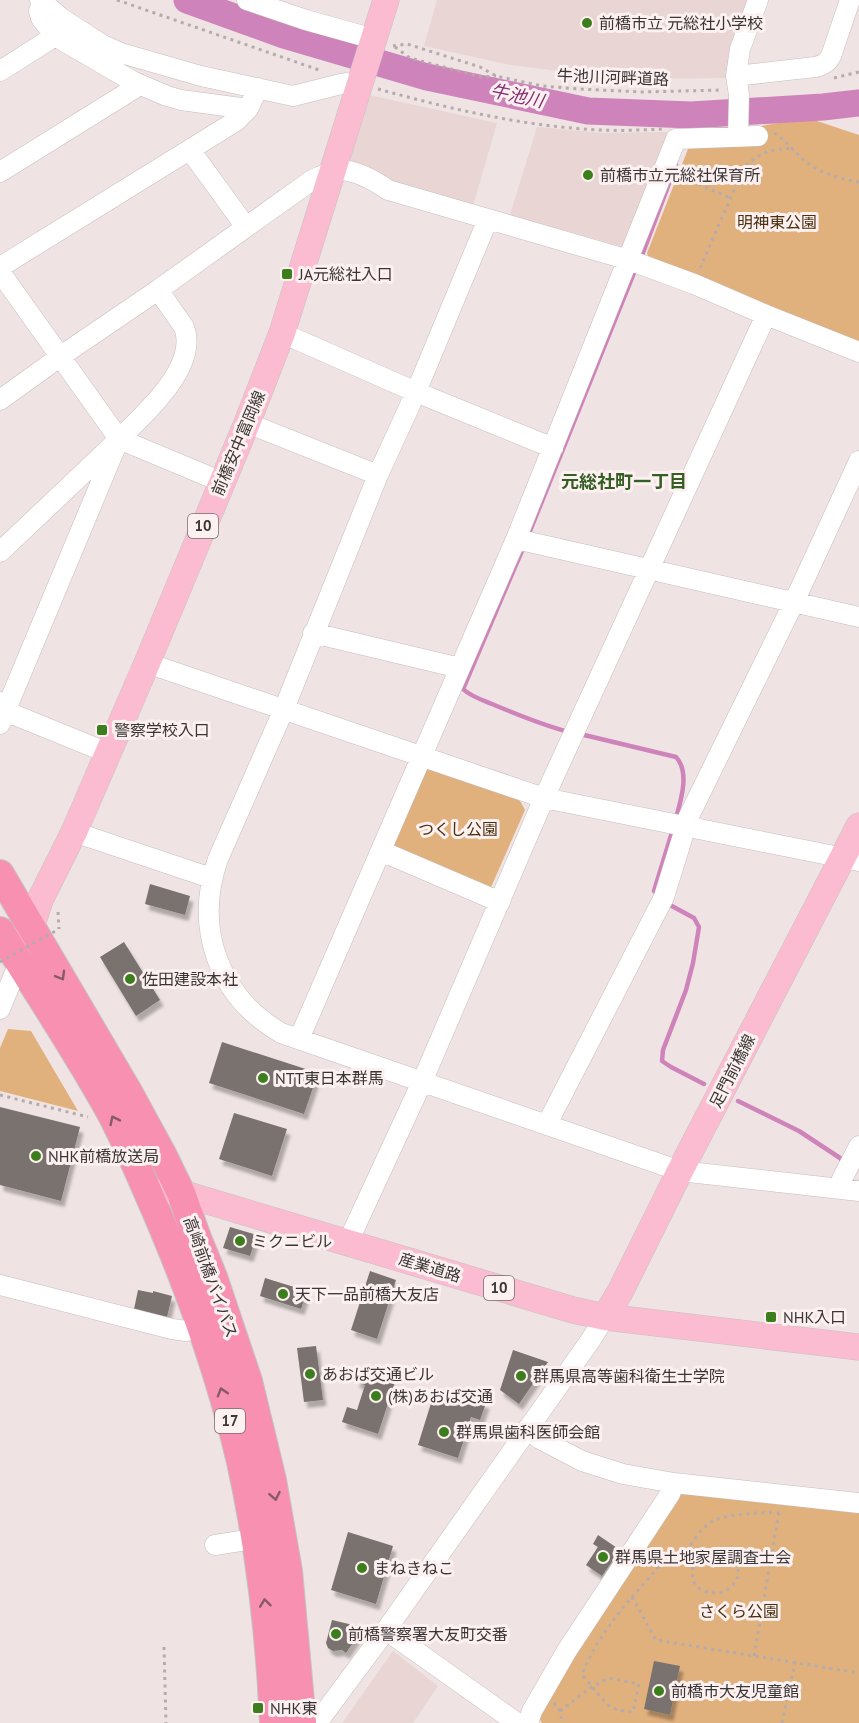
<svg xmlns="http://www.w3.org/2000/svg" width="859" height="1723" font-family="'PT Sans','Noto Sans JP',sans-serif">
	<style>
		.built { fill: #e8d5d4 }
		.green { fill: #e1b17d }
		.lines { fill: none; stroke-linecap: round; stroke-linejoin: round }
		.stream { stroke: #cf83bb; stroke-width: 4.5 }
		.river { stroke: #cf83bb; stroke-width: 27 }
		.building { fill: #7a726e; filter: url(#shadow) }
		.minor-casing { stroke: #c7bcbc; stroke-width: 21 }
		.major-casing { stroke: #c4c3c3; stroke-width: 27 }
		.highway-casing { stroke: #c4c3c3; stroke-width: 30 }
		.path { stroke: #b4abab; stroke-width: 3; stroke-dasharray: 3 4.5; stroke-linecap: butt }
		.minor { stroke: #fff; stroke-width: 20 }
		.major { stroke: #fbbcd1; stroke-width: 26 }
		.highway { stroke: #f890b2; stroke-width: 28 }
		.path-bridge { stroke: #b4abab; stroke-width: 3; stroke-dasharray: 3 4.5; stroke-linecap: butt }
		.oneway { stroke: #875a68 }
		.poi-dot { fill: #3c7d1d; stroke: #fcf1f0; stroke-width: 2 }
		.labels { text-anchor: middle; stroke-width: 6; stroke-linejoin: round; paint-order: stroke }
		.shield { fill: #fcf1f0; stroke: #756e6e; stroke-width: 1.5 }
		.shield-label { font-size: 15px; font-weight: bold; fill: #3b3636 }
		.poi-label { font-size: 16px; fill: #3b3636; stroke: #fcf1f0; text-anchor: start }
		.street-label { font-size: 16px; fill: #3b3636; stroke: #fcf1f0 }
		.park-label { font-size: 16px; fill: #4a3010; stroke: #fcf1f0 }
		.water-label { font-size: 18px; font-style: italic; fill: #852c73; stroke: #fcf1f0 }
		.neighbourhood-label { font-size: 18px; font-weight: bold; fill: #345e24; stroke: #fcf1f0 }
	</style>
	<defs>
		<filter id="shadow"><feDropShadow dx="3.5" dy="6" stdDeviation="1.5" flood-color="#0004"/></filter>
	</defs>
	<rect width="100%" height="100%" fill="#efe4e3"/>
	<!-- built -->
	<path class="built" d="M437,0H751L730,78L624,79L510,65L424,46Z
		M369,95L497,123L473,206L392,182L348,165Z
		M537,127L604,133L666,132L670,134L629,241L621,246L510,215Z
		M393,1651L438,1686L413,1723H342Z"/>
	<!-- green -->
	<path class="green" d="M808,118L859,135V345L648,256L647,253L688,149L749,143L743,129Z
		M427,768L519,799L525,810L488,894L390,853L418,773Z
		M8,1029L31,1031L78,1111L0,1091V1048Z
		M685,1492L859,1510V1723H542L538,1716L547,1700L676,1497Z"/>
	<g class="lines">
		<!-- stream -->
		<path class="stream" d="M688,131L691,115
			M641,258L676,165
			M528,536L636,268
			M524,546L463,689C470,696 482,700 492,704C518,715 542,725 569,732
			M580,734L676,757C690,772 681,800 676,818
			M660,896L654,891L673,829
			M666,902L670,905L694,918L699,927L693,963L686,990L663,1050L662,1061L671,1067L704,1084
			M738,1101L799,1131L840,1158L844,1163"/>
		<!-- river -->
		<path class="river" d="M187,0L284,35L427,77L588,111L691,115L823,107L859,103"/>
	</g>
	<!-- building -->
	<path class="building" d="M150,884L190,896L185,915L145,904Z
		M124,942L160,1000L136,1016L100,957Z
		M222,1042L318,1073L304,1114L209,1083Z
		M0,1107L80,1127L61,1201L0,1185Z
		M234,1113L287,1129L272,1176L219,1159Z
		M230,1227L257,1235L250,1256L223,1248Z
		M370,1271L396,1280L377,1339L351,1330Z
		M265,1278L307,1291L301,1309L260,1296Z
		M138,1290L153,1293V1291L172,1296L167,1317L134,1309Z
		M316,1346L323,1400L304,1402L297,1348Z
		M513,1350L548,1362L519,1404L500,1390Z
		M359,1370L395,1382L378,1434L342,1422L347,1407L357,1410L365,1385L356,1382Z
		M436,1387L486,1403L480,1420L471,1417L458,1458L418,1445Z
		M348,1532L393,1546L376,1604L331,1590Z
		M598,1535L620,1550L602,1576L586,1565L598,1547L593,1544Z
		M332,1620L353,1625L361,1631L346,1653L342,1650L333,1651L328,1648L326,1643Z
		M654,1661L680,1666L670,1715L644,1709Z"/>
	<g class="lines">
		<defs>
			<path id="minor" d="M40,0L61,18L101,44L121,53L201,76L293,96L341,84L346,83L359,87
				M247,0L306,20L374,39
				M43,2L39,11L41,18L55,36L134,82L167,96L181,100L248,109
				M0,71L55,36
				M736,76L815,67C823,65 827,63 831,56L850,0
				M738,137L739,95L736,76L740,49L758,0
				M190,150L246,227
				M0,172L135,88L137,83
				M488,219L416,392L378,475L284,709L218,859C194,928 218,996 281,1033L680,1171L859,1191
				M0,267L236,121L248,109L258,88
				M0,272L119,439L222,482
				M282,333L416,392L553,448
				M0,400L61,356L158,290L312,180C319,177 327,173 334,171C351,167 375,181 388,190L629,260L694,284L766,315L859,352
				M247,423L378,475
				M516,539L859,617
				M0,552L113,445
				M313,633L460,668
				M147,663L544,798L859,861
				M0,702L5,711L108,753
				M0,724L119,439C145,414 199,366 184,327L158,290
				M74,832L211,878
				M381,851L500,902
				M0,1009L19,963
				M299,1039L516,539L676,139L758,136
				M547,1124L664,897L689,816L794,602L859,461
				M839,1189L842,1179L859,1146
				M348,1242L422,1082L544,798L766,315
				M0,1285L172,1329L186,1331L201,1327
				M527,1429L540,1439L582,1461L623,1474L674,1483L859,1503
				M215,1545L267,1537
				M386,1630L517,1723
				M317,1723L386,1630L590,1341L605,1317
				M528,1723L532,1711L566,1652L670,1494L674,1483"/>
			<path id="major" d="M26,943L40,900L74,832L147,663L247,423L282,333L386,0
				M165,1191L181,1193L573,1310L605,1317L859,1347
				M605,1317L620,1292L680,1171L859,826"/>
			<path id="highway" d="M0,874L127,1090L163,1156L181,1193L197,1238L213,1277L248,1381L272,1480L288,1571L302,1723
				M0,931C37,992 77,1051 111,1113C130,1149 146,1188 162,1225C194,1301 222,1381 241,1462C260,1548 270,1635 274,1723"/>
		</defs>
		<!-- minor casing -->
		<use href="#minor" class="minor-casing"/>
		<!-- major casing -->
		<use href="#major" class="major-casing"/>
		<!-- highway casing -->
		<use href="#highway" class="highway-casing"/>
		<!-- path -->
		<path class="path" d="M117,0L322,71
			M393,46L407,44L480,67L496,76L542,86L579,89L642,92L721,90
			M395,47L410,58L481,77L496,76
			M834,78L859,72
			M378,89C450,109 527,127 601,130C621,131 642,130 662,129
			M774,133C786,140 795,153 806,162C821,173 840,179 859,182
			M706,169L700,185L731,198
			M700,268L744,167C762,152 768,150 791,148
			M58,912L59,929
			M0,1095L88,1117
			M682,1558L695,1560C716,1535 754,1565 731,1587C726,1591 720,1594 714,1593C694,1592 688,1577 695,1560
			M632,1597L656,1640L859,1673
			M164,1647L166,1723
			M754,1656L779,1512
			M554,1703L560,1711L562,1723
			M560,1711L593,1686L609,1678L639,1684L633,1712C626,1711 619,1711 613,1708C602,1702 592,1685 582,1675C596,1638 622,1608 648,1579C654,1572 663,1560 673,1557C674,1557 680,1557 682,1558C691,1546 699,1528 713,1521C727,1514 763,1512 779,1513
			M782,1723L795,1662"/>
		<!-- minor -->
		<use href="#minor" class="minor"/>
		<!-- major -->
		<use href="#major" class="major"/>
		<!-- highway -->
		<use href="#highway" class="highway"/>
		<!-- path-bridge -->
		<path class="path-bridge" d="M0,962L59,929"/>
	</g>
	<!-- one-way arrows -->
	<defs><path id="oneway-chevron" d="M-2-3.5L2.5 0L-2 3.5" fill="none" stroke-width="1.6" stroke-linecap="round" stroke-linejoin="round" transform="scale(1.5)"/></defs>
	<g class="oneway">
		<use href="#oneway-chevron" transform="translate(61 976) rotate(60)"/>
		<use href="#oneway-chevron" transform="translate(114 1120) rotate(-116)"/>
		<use href="#oneway-chevron" transform="translate(222 1392) rotate(-107)"/>
		<use href="#oneway-chevron" transform="translate(275 1496) rotate(79)"/>
		<use href="#oneway-chevron" transform="translate(265 1603) rotate(-97)"/>
	</g>
	<!-- markers -->
	<g class="poi-dot">
		<circle cx="587" cy="23" r="6"/>
		<circle cx="588" cy="175" r="6"/>
		<rect x="281" y="268" width="12" height="12" rx="3"/>
		<rect x="96" y="724" width="12" height="12" rx="3"/>
		<circle cx="130" cy="979" r="6"/>
		<circle cx="263" cy="1078" r="6"/>
		<circle cx="36" cy="1156" r="6"/>
		<circle cx="240" cy="1241" r="6"/>
		<circle cx="283" cy="1294" r="6"/>
		<rect x="765" y="1311" width="12" height="12" rx="3"/>
		<circle cx="310" cy="1374" r="6"/>
		<circle cx="521" cy="1376" r="6"/>
		<circle cx="376" cy="1396" r="6"/>
		<circle cx="444" cy="1432" r="6"/>
		<circle cx="603" cy="1557" r="6"/>
		<circle cx="362" cy="1568" r="6"/>
		<circle cx="336" cy="1634" r="6"/>
		<circle cx="659" cy="1691" r="6"/>
		<rect x="252" y="1702" width="12" height="12" rx="3"/>
	</g>
	<g class="labels">
		<!-- shield labels -->
		<g class="shield">
			<rect x="188" y="514" width="30" height="24" rx="4.5"/>
			<rect x="484" y="1276" width="30" height="24" rx="4.5"/>
			<rect x="215" y="1409" width="30" height="24" rx="4.5"/>
		</g>
		<g class="shield-label">
			<text x="203" y="531">10</text>
			<text x="499" y="1293">10</text>
			<text x="230" y="1426">17</text>
		</g>
		<!-- poi labels -->
		<g class="poi-label">
			<text x="599" y="29">前橋市立 元総社小学校</text>
			<text x="600" y="181">前橋市立元総社保育所</text>
			<text x="299" y="280">JA元総社入口</text>
			<text x="114" y="736">警察学校入口</text>
			<text x="142" y="985">佐田建設本社</text>
			<text x="275" y="1084">NTT東日本群馬</text>
			<text x="48" y="1162">NHK前橋放送局</text>
			<text x="252" y="1247">ミクニビル</text>
			<text x="295" y="1300">天下一品前橋大友店</text>
			<text x="783" y="1323">NHK入口</text>
			<text x="322" y="1380">あおば交通ビル</text>
			<text x="533" y="1382">群馬県高等歯科衛生士学院</text>
			<text x="388" y="1402">(株)あおば交通</text>
			<text x="456" y="1438">群馬県歯科医師会館</text>
			<text x="615" y="1563">群馬県土地家屋調査士会</text>
			<text x="374" y="1574">まねきねこ</text>
			<text x="348" y="1640">前橋警察署大友町交番</text>
			<text x="671" y="1697">前橋市大友児童館</text>
			<text x="270" y="1714">NHK東</text>
		</g>
		<!-- street labels -->
		<g class="street-label">
			<text transform="translate(613 77) rotate(2)" y="6">牛池川河畔道路</text>
			<text transform="translate(238 443) rotate(-67)" y="6">前橋安中富岡線</text>
			<text transform="translate(732 1071) rotate(-63)" y="6">足門前橋線</text>
			<text transform="translate(430 1267) rotate(17)" y="6">産業道路</text>
			<text transform="translate(211 1277) rotate(70)" y="6">高崎前橋バイパス</text>
		</g>
		<!-- park labels -->
		<g class="park-label">
			<text x="777" y="228">明神東公園</text>
			<text x="458" y="835">つくし公園</text>
			<text x="739" y="1617">さくら公園</text>
		</g>
		<!-- water labels -->
		<g class="water-label">
			<text transform="translate(517 96) rotate(12)" y="6">牛池川</text>
		</g>
		<!-- neighbourhood labels -->
		<g class="neighbourhood-label">
			<text x="624" y="488">元総社町一丁目</text>
		</g>
	</g>
</svg>
